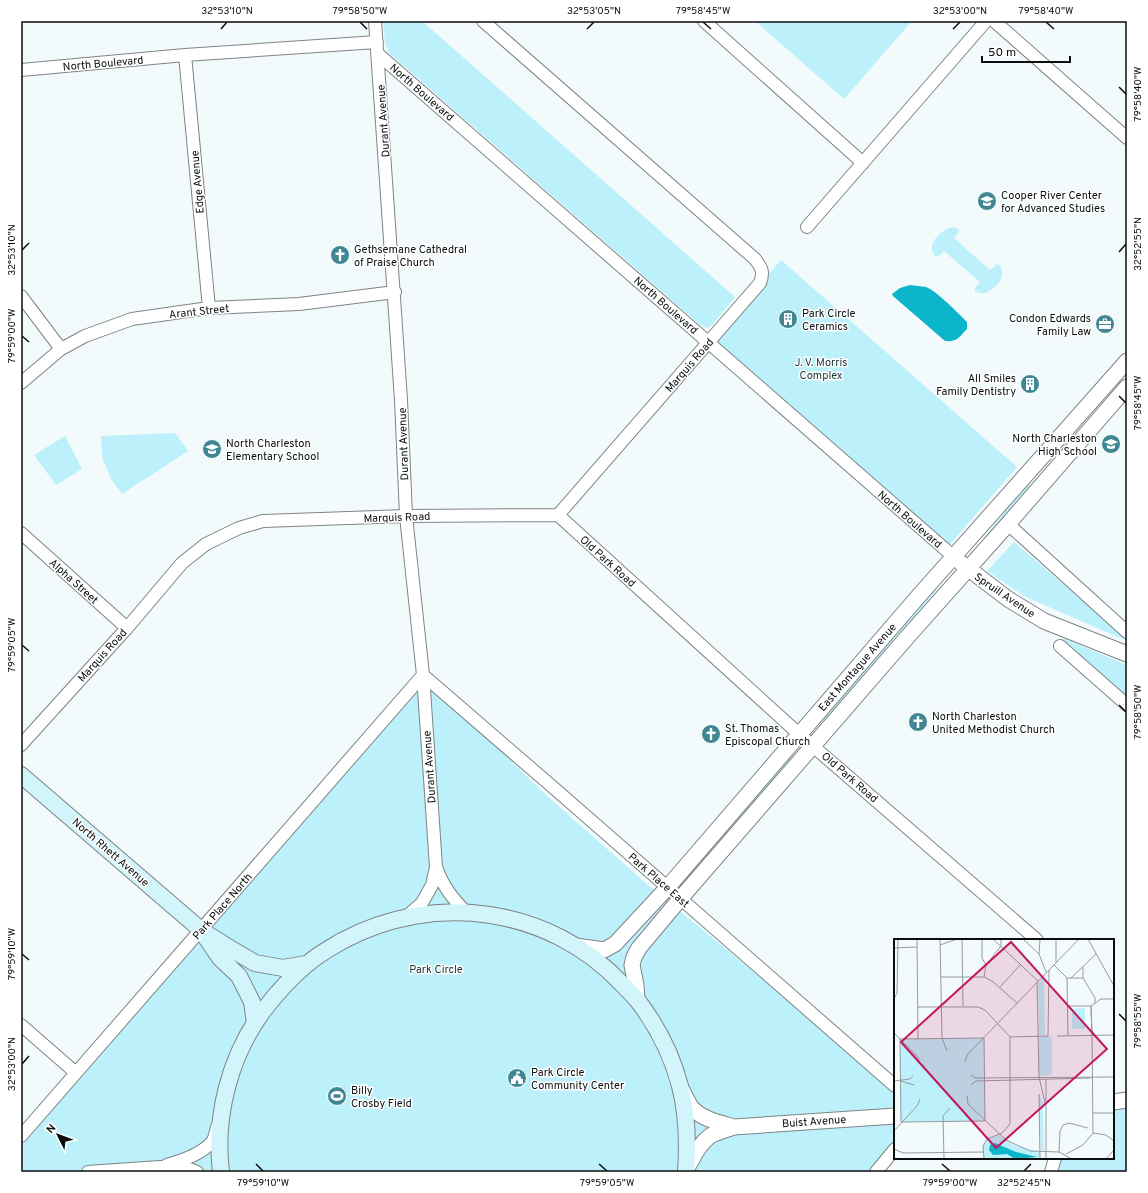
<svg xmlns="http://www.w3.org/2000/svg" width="1148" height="1193" font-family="Overpass,sans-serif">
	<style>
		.green { fill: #bcf0fa }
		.water { fill: #0bb5cb }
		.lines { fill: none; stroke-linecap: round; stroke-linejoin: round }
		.minor-casing { stroke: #7e8485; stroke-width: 14 }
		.tertiary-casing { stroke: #7e8485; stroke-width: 17 }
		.secondary-casing { stroke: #7e8485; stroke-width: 18 }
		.minor { stroke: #fff; stroke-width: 12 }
		.tertiary { stroke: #fff; stroke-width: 15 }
		.secondary { stroke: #d2f5fb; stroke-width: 16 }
		.ticks { fill: none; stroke: #0b0d0e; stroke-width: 1.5 }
		.labels { text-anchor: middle; stroke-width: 3; stroke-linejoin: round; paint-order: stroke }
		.street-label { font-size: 11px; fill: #0b0d0e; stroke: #fff }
		.poi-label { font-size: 11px; fill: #0b0d0e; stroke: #fff; text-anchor: start }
		.park-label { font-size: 11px; fill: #20383c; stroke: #fff }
		.inset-road { fill: none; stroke: #969b9d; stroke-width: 1 }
		.view { fill: #c2185b; fill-opacity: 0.15; stroke: #c2185b; stroke-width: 2 }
		.inset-edge { fill: none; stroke: #0b0d0e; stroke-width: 2 }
		.neatline { fill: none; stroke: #0b0d0e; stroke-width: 1.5 }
		.ticks-label { font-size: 10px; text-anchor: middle; fill: #0b0d0e }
	</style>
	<rect width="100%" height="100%" fill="#f3fafc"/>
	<!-- green -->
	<path class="green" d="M383,21H422L735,297L712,325L707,328L700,325L389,53L385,43Z
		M755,21H912L844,99Z
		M953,227L957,228L959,230V232L954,238L990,270L997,264L1001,266C1001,269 1002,272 1002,276C1000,285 984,299 975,291V288L980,282L944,251L939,256L936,257C924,246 941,229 953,227Z
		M781,260L1017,467L945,550L708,342Z
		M175,433L188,451L122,494L111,479L102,457L101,436Z
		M65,436L82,469L56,485L34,455Z
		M1028,485L1033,487L984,541L985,537L1025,486Z
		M1014,542L1127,639V641L1026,597L987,571Z
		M935,590H937L828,718L825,720H823L822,719L926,597Z
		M1063,638L1127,665V703L1060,646Z
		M423,675L547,796L648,885L895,1088V1149L875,1172H21V1136Z
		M788,756L790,757L793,760L690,876L688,872Z
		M1127,1101V1172H1052L1056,1158H1113V1103Z"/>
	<!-- water -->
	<path class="water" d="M910,285C915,286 921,286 926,287C938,292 958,313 967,322V329C959,337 958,342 945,341L893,296L892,294L900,288Z"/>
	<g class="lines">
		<defs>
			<path id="minor" d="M375,21L401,400L406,516L423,675L436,867L432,885L422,903L406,917
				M704,21L863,163
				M994,21L1127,138
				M378,54L954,557
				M185,55L209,308
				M21,70L185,55L377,42
				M807,227L986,21
				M21,296L61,349
				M21,383L61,349L85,336L132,319L209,308L299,304L395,292
				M558,515L799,734L1037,940
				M1008,524L1127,632
				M21,533L127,628
				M1060,646L1127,705
				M21,745L127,628L182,563L206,544L239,528L263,521L406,516L558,515L760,283C764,272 762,268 755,259L483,21
				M436,867C443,886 451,897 466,912
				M21,1025L76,1073
				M21,1136L423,675L555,789L895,1086
				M167,1165C183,1160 200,1155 212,1142C215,1138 216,1131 217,1127
				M88,1172L160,1167L187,1168L197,1172
				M876,1172L895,1149
				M1051,1172L1055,1158"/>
			<path id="tertiary" d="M961,563L1008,599L1044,621L1127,654
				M576,946L604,950L615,944L667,888L916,599L1127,361
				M637,1000L636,985L632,965L634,957L639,948L680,899L910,634L1008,524L1127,387
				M682,1090C685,1096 688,1102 691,1107C701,1119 720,1123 734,1127
				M1113,1102L1127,1100
				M686,1170C693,1158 698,1145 710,1136C716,1132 726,1130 734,1127L895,1116"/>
			<path id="secondary" d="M21,775L201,930L231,949L255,963L283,968L306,964
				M205,936L220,958L239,976L252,1002L255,1023
				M221,1172C214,1116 230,1056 263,1011C276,994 290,978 306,965C317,955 330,948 342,941C434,891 550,907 622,984C627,989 633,995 638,1001C657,1026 672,1055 680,1086C687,1113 688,1143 686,1172"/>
		</defs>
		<!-- minor casing -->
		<use href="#minor" class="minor-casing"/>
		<!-- tertiary casing -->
		<use href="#tertiary" class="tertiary-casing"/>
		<!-- secondary casing -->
		<use href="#secondary" class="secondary-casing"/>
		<!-- minor -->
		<use href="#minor" class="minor"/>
		<!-- tertiary -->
		<use href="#tertiary" class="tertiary"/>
		<!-- secondary -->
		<use href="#secondary" class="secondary"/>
	</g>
	<!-- ticks -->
	<path class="ticks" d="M360,22L367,29M703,22L711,29M1046,22L1054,29M221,29L227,22M587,29L594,22M953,29L960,22M1119,87L1126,94M22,250L29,243M1119,252L1126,244M22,336L29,342M1119,396L1126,403M22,645L29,651M1119,705L1126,712M22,954L29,960M1119,1014L1126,1021M22,1064L29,1056M256,1164L263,1171M599,1164L607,1171M942,1164L950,1171M1024,1171L1031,1164"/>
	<!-- icons -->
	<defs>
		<symbol id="school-disc" viewBox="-11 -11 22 22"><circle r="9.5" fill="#418793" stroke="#fff"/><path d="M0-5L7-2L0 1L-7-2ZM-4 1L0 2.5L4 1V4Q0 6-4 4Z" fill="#fff"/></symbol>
		<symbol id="church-disc" viewBox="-11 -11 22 22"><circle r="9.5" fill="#418793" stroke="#fff"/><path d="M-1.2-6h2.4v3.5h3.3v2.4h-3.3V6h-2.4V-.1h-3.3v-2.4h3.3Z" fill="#fff"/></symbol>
		<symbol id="building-disc" viewBox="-11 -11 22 22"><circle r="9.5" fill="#418793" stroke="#fff"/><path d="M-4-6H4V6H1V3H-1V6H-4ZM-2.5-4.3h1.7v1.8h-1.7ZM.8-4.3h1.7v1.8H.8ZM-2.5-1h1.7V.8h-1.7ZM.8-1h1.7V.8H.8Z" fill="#fff"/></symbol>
		<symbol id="office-disc" viewBox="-11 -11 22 22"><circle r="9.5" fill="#418793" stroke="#fff"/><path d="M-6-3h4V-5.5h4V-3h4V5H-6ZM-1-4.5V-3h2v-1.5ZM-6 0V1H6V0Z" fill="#fff"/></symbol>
		<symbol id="civic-disc" viewBox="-11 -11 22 22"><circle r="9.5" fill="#418793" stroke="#fff"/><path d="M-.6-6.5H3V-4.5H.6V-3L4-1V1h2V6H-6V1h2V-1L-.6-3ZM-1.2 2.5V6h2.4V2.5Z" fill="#fff"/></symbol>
		<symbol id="stadium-disc" viewBox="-11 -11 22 22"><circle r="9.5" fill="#418793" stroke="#fff"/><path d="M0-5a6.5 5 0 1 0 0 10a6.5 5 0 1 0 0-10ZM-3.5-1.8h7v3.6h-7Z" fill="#fff"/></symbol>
	</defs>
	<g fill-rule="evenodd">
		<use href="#school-disc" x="976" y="190" width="22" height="22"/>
		<use href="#church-disc" x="329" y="244" width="22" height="22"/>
		<use href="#building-disc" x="777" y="308" width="22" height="22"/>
		<use href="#office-disc" x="1094" y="313" width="22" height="22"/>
		<use href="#building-disc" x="1019" y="373" width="22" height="22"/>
		<use href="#school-disc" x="1100" y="433" width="22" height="22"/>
		<use href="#school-disc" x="201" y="438" width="22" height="22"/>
		<use href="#church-disc" x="907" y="711" width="22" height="22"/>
		<use href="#church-disc" x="700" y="723" width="22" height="22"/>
		<use href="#civic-disc" x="506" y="1067" width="22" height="22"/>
		<use href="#stadium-disc" x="326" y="1085" width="22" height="22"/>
	</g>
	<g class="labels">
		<!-- street labels -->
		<g class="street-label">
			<text transform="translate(103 63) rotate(-5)" y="4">North Boulevard</text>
			<text transform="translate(422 92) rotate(41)" y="4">North Boulevard</text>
			<text transform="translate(383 121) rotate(-94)" y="4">Durant Avenue</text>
			<text transform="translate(197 182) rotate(-95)" y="4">Edge Avenue</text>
			<text transform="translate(666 305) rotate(41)" y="4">North Boulevard</text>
			<text transform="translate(199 311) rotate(-6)" y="4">Arant Street</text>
			<text transform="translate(689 365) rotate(-49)" y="4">Marquis Road</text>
			<text transform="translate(403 444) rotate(-92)" y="4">Durant Avenue</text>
			<text transform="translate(397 517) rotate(-2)" y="4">Marquis Road</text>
			<text transform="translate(910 519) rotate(41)" y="4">North Boulevard</text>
			<text transform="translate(608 561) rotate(42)" y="4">Old Park Road</text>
			<text transform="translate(74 581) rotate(42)" y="4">Alpha Street</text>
			<text transform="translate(1005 595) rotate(34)" y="4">Spruill Avenue</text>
			<text transform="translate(102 655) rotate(-48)" y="4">Marquis Road</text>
			<text transform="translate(857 667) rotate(-49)" y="4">East Montague Avenue</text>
			<text transform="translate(429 767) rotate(-94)" y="4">Durant Avenue</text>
			<text transform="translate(850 777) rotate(41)" y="4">Old Park Road</text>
			<text transform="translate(111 852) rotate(41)" y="4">North Rhett Avenue</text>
			<text transform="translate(659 880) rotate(41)" y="4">Park Place East</text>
			<text transform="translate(222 906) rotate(-49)" y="4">Park Place North</text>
			<text transform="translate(814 1121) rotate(-4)" y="4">Buist Avenue</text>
		</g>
		<!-- poi labels -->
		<g class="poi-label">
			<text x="1001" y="199">Cooper River Center<tspan x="1001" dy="13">for Advanced Studies</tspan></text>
			<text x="354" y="253">Gethsemane Cathedral<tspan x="354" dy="13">of Praise Church</tspan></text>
			<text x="802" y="317">Park Circle<tspan x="802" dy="13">Ceramics</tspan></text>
			<text x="1091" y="322" text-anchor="end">Condon Edwards<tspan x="1091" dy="13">Family Law</tspan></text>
			<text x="1016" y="382" text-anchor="end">All Smiles<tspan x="1016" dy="13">Family Dentistry</tspan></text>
			<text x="1097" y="442" text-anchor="end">North Charleston<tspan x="1097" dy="13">High School</tspan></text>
			<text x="226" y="447">North Charleston<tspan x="226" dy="13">Elementary School</tspan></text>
			<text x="932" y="720">North Charleston<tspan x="932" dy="13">United Methodist Church</tspan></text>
			<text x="725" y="732">St. Thomas<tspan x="725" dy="13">Episcopal Church</tspan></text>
			<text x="531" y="1076">Park Circle<tspan x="531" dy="13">Community Center</tspan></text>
			<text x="351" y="1094">Billy<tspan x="351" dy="13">Crosby Field</tspan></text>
		</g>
		<!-- park labels -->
		<g class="park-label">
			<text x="821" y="366">J. V. Morris<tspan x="821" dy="13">Complex</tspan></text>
			<text x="436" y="973">Park Circle</text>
		</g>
	</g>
	<!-- overview -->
	<g transform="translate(894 939)">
		<rect width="220" height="220" fill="#f3fafc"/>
		<path d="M154,35L150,40L151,96H145L144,44ZM191,69V90H178V70ZM158,97V136L145,137L144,98ZM90,99L91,182L7,183L6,100ZM145,155L149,164L150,211H147ZM105,196L120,206L146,213V220H90L89,207L93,200Z" fill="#bcf0fa"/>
		<path d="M101,204L122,213L143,218L121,220L113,215L99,216L95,211L96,206Z" fill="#0bb5cb"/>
		<path class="inset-road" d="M23,0L24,100M46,0L48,99L53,112M68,0L69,67M88,0V19L92,26M99,0L144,42M129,0L145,15M146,0L145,15L152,33M162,0V23M194,0L220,47M46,6L63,0M0,9L23,8M160,26L173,39L174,97M189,28V39L201,59V64M47,38H90L98,42L123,64M90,38L92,26L107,7V0M173,39H189M177,39L202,15M143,43L145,138L152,168V220M106,48L127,25M0,60L3,54L4,0M174,67H197L207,60H220M23,68H84L91,71L116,98L154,97L155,31M0,94L24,118L25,124M163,97L220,96M90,99L91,182L7,183L6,100ZM71,123L73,116L185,0M77,136L81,139L220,138M0,142L16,140L19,137M7,142L20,146M77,146L82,142L197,139M145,155L146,220M73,157L74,165L112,201L136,212L165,213L178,220M152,166V140M199,174H220M0,192L23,167L26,160M199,194L212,196L220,202M0,210L9,214L89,213M165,213L166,192L169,186L175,184L194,189M172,215L189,206L199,194L198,94L197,67L198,96M50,220L49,177L56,169M90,220L89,207L93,200L108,194L116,185V98M212,220L220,211"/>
		<path class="view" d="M117,3L213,110L102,209L7,103Z"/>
		<rect width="220" height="220" class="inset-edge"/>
	</g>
	<!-- border -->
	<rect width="1148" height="1193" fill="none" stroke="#ffffff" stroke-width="44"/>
	<!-- north arrow -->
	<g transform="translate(58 1135) rotate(312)" stroke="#ffffff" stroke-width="3" paint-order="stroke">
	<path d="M0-3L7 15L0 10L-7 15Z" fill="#0b0d0e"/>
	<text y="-6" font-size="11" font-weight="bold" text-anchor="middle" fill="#0b0d0e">N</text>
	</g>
	<!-- scale -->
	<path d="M982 56v6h88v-6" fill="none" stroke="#0b0d0e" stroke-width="2"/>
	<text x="988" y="56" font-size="12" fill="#0b0d0e" stroke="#ffffff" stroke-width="3" paint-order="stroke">50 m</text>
	<rect x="22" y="22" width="1104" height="1149" class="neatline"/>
	<g class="ticks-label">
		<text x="227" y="14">32°53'10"N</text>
		<text x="360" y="14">79°58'50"W</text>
		<text x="594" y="14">32°53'05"N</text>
		<text x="703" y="14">79°58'45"W</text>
		<text x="960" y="14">32°53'00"N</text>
		<text x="1046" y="14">79°58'40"W</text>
		<text transform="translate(1137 94) rotate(-90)" y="4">79°58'40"W</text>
		<text transform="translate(1137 244) rotate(-90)" y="4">32°52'55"N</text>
		<text transform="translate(11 250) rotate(-90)" y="4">32°53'10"N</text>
		<text transform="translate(11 336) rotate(-90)" y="4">79°59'00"W</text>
		<text transform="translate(1137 403) rotate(-90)" y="4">79°58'45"W</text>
		<text transform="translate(11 645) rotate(-90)" y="4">79°59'05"W</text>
		<text transform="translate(1137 712) rotate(-90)" y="4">79°58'50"W</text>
		<text transform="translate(11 954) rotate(-90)" y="4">79°59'10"W</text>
		<text transform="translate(1137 1021) rotate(-90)" y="4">79°58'55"W</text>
		<text transform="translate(11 1064) rotate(-90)" y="4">32°53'00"N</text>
		<text x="263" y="1186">79°59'10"W</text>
		<text x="607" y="1186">79°59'05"W</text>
		<text x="950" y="1186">79°59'00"W</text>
		<text x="1024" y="1186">32°52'45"N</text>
	</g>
</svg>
